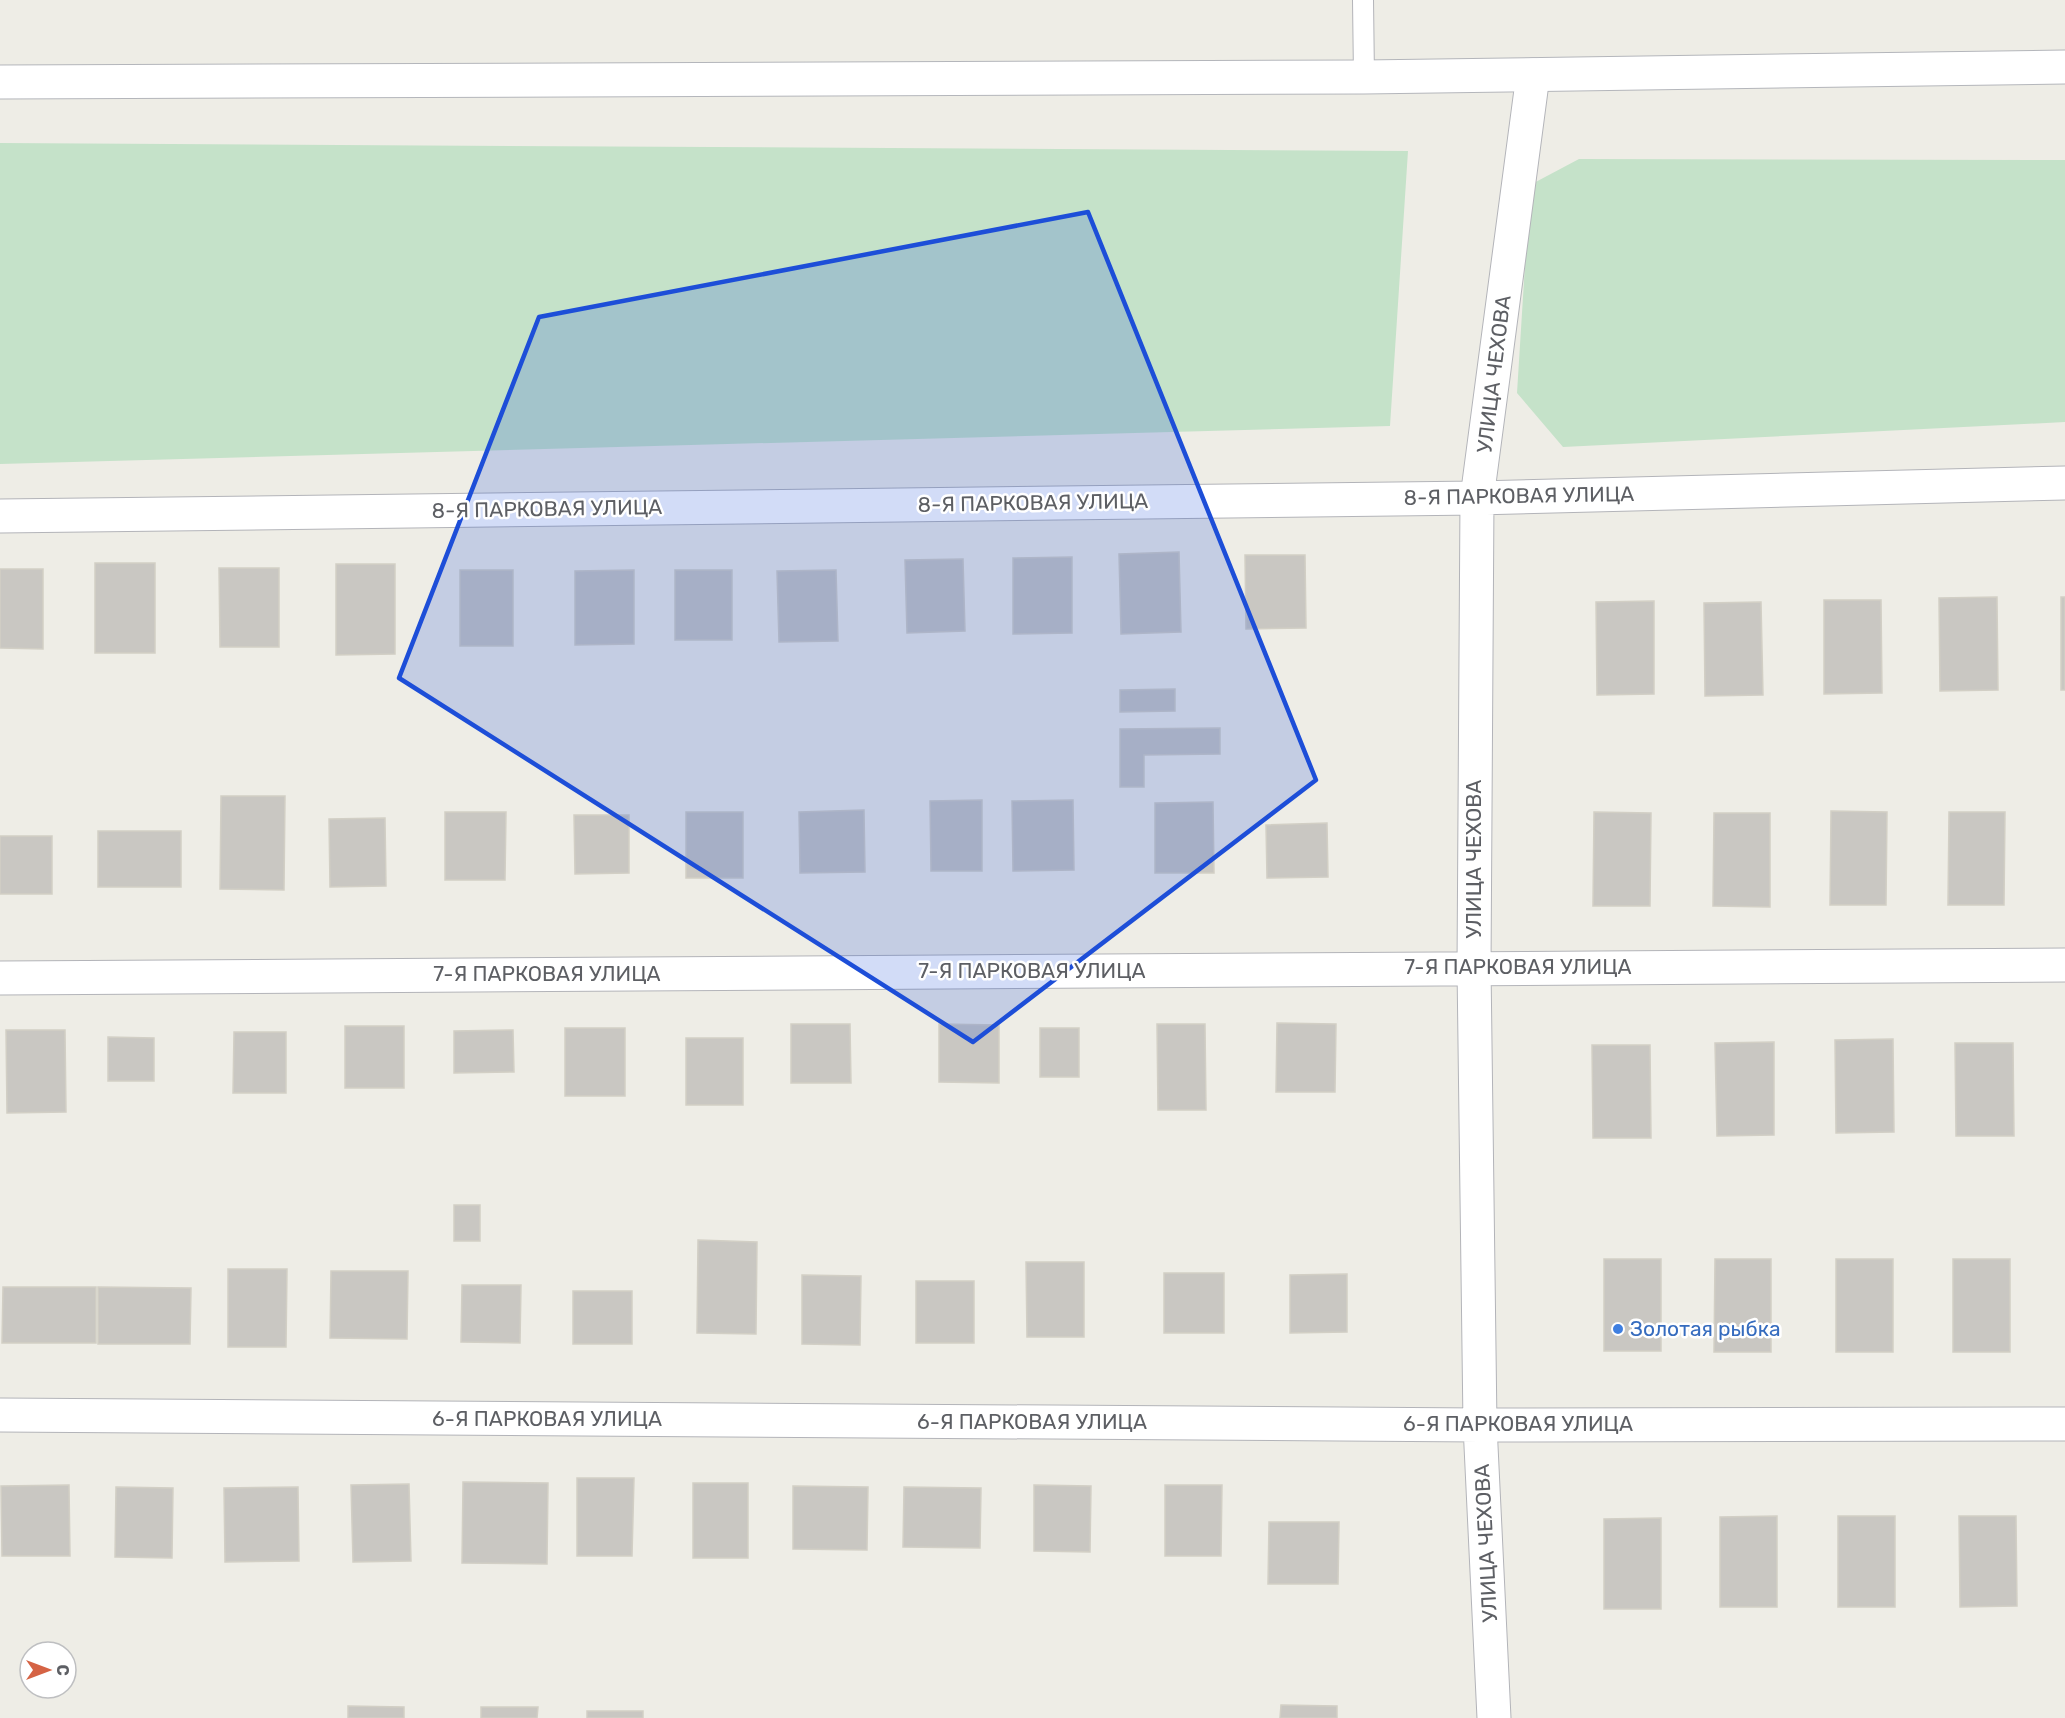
<svg xmlns="http://www.w3.org/2000/svg" width="2065" height="1718" font-family="Rubik,sans-serif">
	<style>
		.green { fill: #c5e2c9 }
		.building { fill: #c9c7c2; stroke: #d2cfc5; stroke-width: 1.5 }
		.lines { fill: none; stroke-linecap: round; stroke-linejoin: round }
		.lane-casing { stroke: #b3b4b9; stroke-width: 22 }
		.street-casing { stroke: #b3b4b9; stroke-width: 35 }
		.secondary-casing { stroke: #b4b6bb; stroke-width: 35 }
		.lane { stroke: #fff; stroke-width: 20 }
		.street { stroke: #fff; stroke-width: 33 }
		.secondary { stroke: #fff; stroke-width: 33 }
		.marked { fill: #1d4ed8; fill-opacity: 0.2; stroke: #1d4ed8; stroke-width: 4.5; stroke-linejoin: round }
		.shop-dot { fill: #3f7fe0; stroke: #fff; stroke-width: 2 }
		.labels { text-anchor: middle; stroke-width: 5; stroke-linejoin: round; paint-order: stroke }
		.street-label { font-size: 21px; fill: #5d5f64; stroke: #fff }
		.shop-label { font-size: 21px; fill: #366cbe; stroke: #fff; text-anchor: start }
	</style>
	<rect width="100%" height="100%" fill="#eeede6"/>
	<!-- green -->
	<path class="green" d="M0,143L1408,151L1390,426L0,464Z
		M1579,159L2065,160V422L1563,447L1517,393L1530,185Z"/>
	<!-- building -->
	<path class="building" d="M1179,552L1181,632L1121,634L1119,554Z
		M1245,555H1305L1306,628L1246,629Z
		M1072,557V633L1013,634V558Z
		M963,559L965,631L907,633L905,560Z
		M95,563H155V653H95Z
		M336,564H395V654L336,655Z
		M219,568H279V647H220Z
		M0,569H43V649L0,648Z
		M460,570H513V646H460Z
		M634,570V644L575,645V571Z
		M675,570H732V640H675Z
		M836,570L838,641L779,642L777,571Z
		M1997,597L1998,690L1940,691L1939,598Z
		M2061,597H2065V690H2061Z
		M1824,600H1881L1882,693L1824,694Z
		M1654,601V694L1597,695L1596,602Z
		M1761,602L1763,695L1705,696L1704,603Z
		M1175,689V711L1120,712V690Z
		M1220,728V754L1144,755V787H1120V729Z
		M221,796H285L284,890L220,889Z
		M982,800V871H931L930,801Z
		M1073,800L1074,870L1013,871L1012,801Z
		M1213,802L1214,873H1155V803Z
		M864,810L865,872L800,873L799,812Z
		M1831,811L1887,812L1886,905H1830Z
		M445,812H506L505,880H445Z
		M686,812H743V878H686Z
		M1594,812L1651,813L1650,906H1593Z
		M1949,812H2005L2004,905H1948Z
		M1714,813H1770V907L1713,906Z
		M574,815H629V873L575,874Z
		M385,818L386,886L330,887L329,819Z
		M1327,823L1328,877L1267,878L1266,825Z
		M98,831H181V887H98Z
		M0,836H52V894H0Z
		M1277,1023L1336,1024L1335,1092H1276Z
		M791,1024H850L851,1083H791Z
		M939,1024L999,1025V1083L939,1082Z
		M1157,1024H1205L1206,1110H1158Z
		M345,1026H404V1088H345Z
		M565,1028H625V1096H565Z
		M1040,1028H1079V1077H1040Z
		M6,1030H65L66,1112L7,1113Z
		M513,1030L514,1072L454,1073V1031Z
		M234,1032H286V1093H233Z
		M108,1037L154,1038V1081H108Z
		M686,1038H743V1105H686Z
		M1893,1039L1894,1132L1836,1133L1835,1040Z
		M1774,1042V1135L1717,1136L1715,1043Z
		M1955,1043H2013L2014,1136H1956Z
		M1592,1045H1650L1651,1138H1593Z
		M454,1205H480V1241H454Z
		M698,1240L757,1242L756,1334L697,1333Z
		M1604,1259H1661V1351H1604Z
		M1715,1259H1771V1352H1714Z
		M1836,1259H1893V1352H1836Z
		M1953,1259H2010V1352H1953Z
		M1026,1262H1084V1337H1027Z
		M228,1269H287L286,1347H228Z
		M331,1271H408L407,1339L330,1338Z
		M1164,1273H1224V1333H1164Z
		M1347,1274V1332L1290,1333V1275Z
		M802,1275L861,1276L860,1345L802,1344Z
		M916,1281H974V1343H916Z
		M462,1285H521L520,1343L461,1342Z
		M3,1287H96V1343H2Z
		M98,1287L191,1288L190,1344H98Z
		M573,1291H632V1344H573Z
		M577,1478H634L632,1556H577Z
		M463,1482L548,1483L547,1564L462,1563Z
		M693,1483H748V1558H693Z
		M409,1484L411,1561L353,1562L351,1485Z
		M69,1485L70,1556H2L1,1486Z
		M1034,1485L1091,1486L1090,1552L1034,1551Z
		M1165,1485H1222L1221,1556H1165Z
		M793,1486L868,1487L867,1550L793,1549Z
		M116,1487L173,1488L172,1558L115,1557Z
		M298,1487L299,1561L225,1562L224,1488Z
		M904,1487L981,1488L980,1548L903,1547Z
		M1777,1516V1607H1720V1517Z
		M1838,1516H1895V1607H1838Z
		M1959,1516H2016L2017,1606L1960,1607Z
		M1661,1518V1609H1604V1519Z
		M1269,1522H1339L1338,1584H1268Z
		M1281,1705L1337,1706V1718H1280Z
		M348,1706L404,1707V1718H348Z
		M481,1707H538L537,1718H481Z
		M587,1711H643V1718H587Z"/>
	<g class="lines">
		<defs>
			<path id="lane" d="M1363,0L1364,77"/>
			<path id="street" d="M0,516L1477,498L2065,483
				M0,978L2065,965
				M0,1415L1480,1425L2065,1424
				M1494,1718L1480,1425L1474,967L1477,498L1533,75"/>
			<path id="secondary" d="M0,82L1364,77L2065,67"/>
		</defs>
		<!-- lane casing -->
		<use href="#lane" class="lane-casing"/>
		<!-- street casing -->
		<use href="#street" class="street-casing"/>
		<!-- secondary casing -->
		<use href="#secondary" class="secondary-casing"/>
		<!-- lane -->
		<use href="#lane" class="lane"/>
		<!-- street -->
		<use href="#street" class="street"/>
		<!-- secondary -->
		<use href="#secondary" class="secondary"/>
	</g>
	<!-- marked area -->
	<path class="marked" d="M1088,212L1316,780L973,1042L399,678L539,317Z"/>
	<!-- markers -->
	<circle class="shop-dot" cx="1618" cy="1329" r="6"/>
	<g class="labels">
		<!-- street labels -->
		<g class="street-label">
			<text transform="translate(1494 374) rotate(-83)" y="7">УЛИЦА ЧЕХОВА</text>
			<text transform="translate(1519 496) rotate(-1)" y="7">8-Я ПАРКОВАЯ УЛИЦА</text>
			<text transform="translate(1033 503) rotate(-1)" y="7">8-Я ПАРКОВАЯ УЛИЦА</text>
			<text transform="translate(547 509) rotate(-1)" y="7">8-Я ПАРКОВАЯ УЛИЦА</text>
			<text transform="translate(1474 859) rotate(-90)" y="7">УЛИЦА ЧЕХОВА</text>
			<text x="1518" y="974">7-Я ПАРКОВАЯ УЛИЦА</text>
			<text x="1032" y="978">7-Я ПАРКОВАЯ УЛИЦА</text>
			<text x="547" y="981">7-Я ПАРКОВАЯ УЛИЦА</text>
			<text x="547" y="1426">6-Я ПАРКОВАЯ УЛИЦА</text>
			<text x="1032" y="1429">6-Я ПАРКОВАЯ УЛИЦА</text>
			<text x="1518" y="1431">6-Я ПАРКОВАЯ УЛИЦА</text>
			<text transform="translate(1486 1543) rotate(-93)" y="7">УЛИЦА ЧЕХОВА</text>
		</g>
		<!-- shop labels -->
		<g class="shop-label">
			<text x="1630" y="1336">Золотая рыбка</text>
		</g>
	</g>
	<!-- north arrow -->
	<g transform="translate(48 1670) rotate(90)"><circle r="28" fill="#ffffff" stroke="#bebfc1" stroke-width="1.5"/>
	<path d="M0-4.5L10 22L0 15L-10 22Z" fill="#d56344"/>
	<text y="-9" font-size="16" font-weight="bold" text-anchor="middle" fill="#5d5f64">С</text>
	</g>
</svg>
